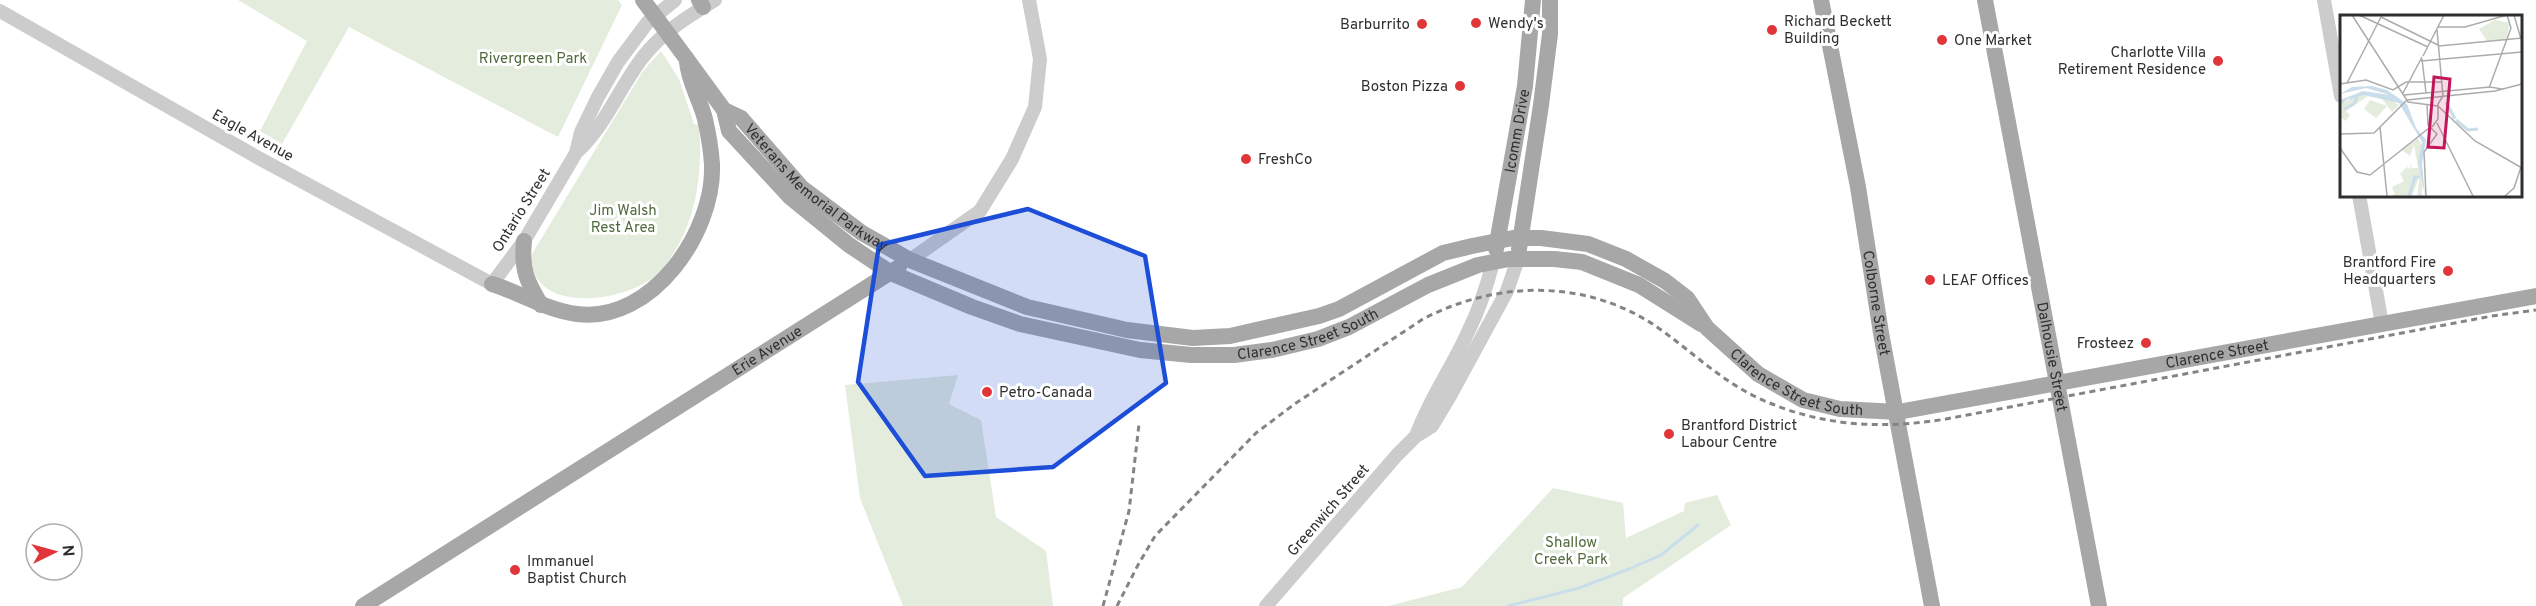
<svg xmlns="http://www.w3.org/2000/svg" width="2536" height="606" font-family="Overpass,sans-serif">
	<style>
		.green { fill: #e4ecdd }
		.lines { fill: none; stroke-linecap: round; stroke-linejoin: round }
		.stream { stroke: #caddeb; stroke-width: 3 }
		.minor { stroke: #ccc; stroke-width: 14 }
		.major { stroke: #a7a7a7; stroke-width: 16 }
		.rail { stroke: #848484; stroke-width: 3; stroke-dasharray: 6 4.5; stroke-linecap: butt }
		.major-bridge { stroke: #a7a7a7; stroke-width: 16 }
		.marked { fill: #1d4ed8; fill-opacity: 0.2; stroke: #1d4ed8; stroke-width: 4.5; stroke-linejoin: round }
		.poi-dot { fill: #e13639; stroke: #fff; stroke-width: 2 }
		.labels { text-anchor: middle; stroke-width: 6; stroke-linejoin: round; paint-order: stroke }
		.poi-label { font-size: 15px; fill: #2f2f2f; stroke: #fff; text-anchor: start }
		.park-label { font-size: 15px; fill: #506a3d; stroke: #fff }
		.street-label { font-size: 15px; fill: #2f2f2f; stroke: #fff }
		.inset-river { fill: none; stroke: #caddeb; stroke-width: 3 }
		.inset-road { fill: none; stroke: #acacac; stroke-width: 1.5 }
		.view { fill: #c2185b; fill-opacity: 0.15; stroke: #c2185b; stroke-width: 3 }
		.inset-edge { fill: none; stroke: #2f2f2f; stroke-width: 3 }
	</style>
	<rect width="100%" height="100%" fill="#fff"/>
	<!-- green -->
	<path class="green" d="M238,0H618L622,5L558,137L349,27L282,144L260,131L307,41Z
		M661,51L679,79L694,124L699,125C703,176 696,232 659,272C629,304 527,316 532,254L643,71Z
		M958,375L949,404L981,420L996,517L1046,551L1053,606H903L860,498L845,385Z
		M1553,488L1623,503L1626,538L1684,511L1685,503L1717,495L1731,525L1623,598V606H1388L1462,587Z"/>
	<g class="lines">
		<!-- stream -->
		<path class="stream" d="M1508,606L1579,588L1629,569L1661,555L1698,525"/>
		<!-- minor -->
		<path class="minor" d="M2324,0L2341,96
			M0,11L255,156L492,284L524,241L576,153L581,132L598,97L618,62L647,23L675,0
			M578,151C607,123 619,88 643,57C662,32 689,16 715,0
			M2359,195L2382,324
			M910,260L980,211L1012,159L1035,107L1040,59L1029,0
			M1416,436C1429,399 1452,368 1468,332C1479,310 1487,286 1493,262
			M1266,606L1397,455L1416,436L1432,426L1450,396L1507,291L1518,259"/>
		<!-- major -->
		<g class="major">
			<path d="M699,0L703,7"/>
			<path id="s1" d="M1821,0L1858,187L1881,333L1932,606"/>
			<path id="s2" d="M1985,0L2099,606"/>
			<path id="s3" d="M686,58L724,110L729,131L790,197L849,245L891,273L972,307L1020,324L1140,350L1191,355H1234L1272,350L1318,339L1349,327L1428,285L1478,265L1509,259H1554L1582,262L1639,285L1701,324"/>
			<path id="s4" d="M724,110L741,118L802,188L862,233L910,260L1027,307L1127,330L1193,338L1230,336L1319,316L1339,309L1443,253L1472,246L1513,238H1541L1588,244L1626,259L1665,281L1687,298L1707,328L1758,374L1803,400L1840,409L1898,412L2536,296"/>
			<path d="M524,241C521,269 527,282 541,305"/>
			<path id="s5" d="M1496,249L1525,86L1533,0"/>
			<path d="M1519,249L1541,105L1550,34V0"/>
			<path d="M492,284C521,293 546,310 577,314C652,324 715,231 712,164C711,150 708,132 705,119C700,99 689,83 687,62"/>
			<path id="s6" d="M363,606L899,267"/>
		</g>
		<!-- rail -->
		<path class="rail" d="M1103,606L1129,511L1139,424
			M1117,606L1138,565L1155,536L1256,433L1296,403L1423,319C1498,280 1587,279 1657,327C1690,350 1718,378 1754,396C1816,426 1879,430 1946,419L2492,316L2536,310"/>
		<!-- major-bridge -->
		<path class="major-bridge" d="M643,0L686,58"/>
	</g>
	<!-- marked area -->
	<path class="marked" d="M1028,209L1145,256L1166,383L1053,467L925,476L858,382L879,245Z"/>
	<!-- markers -->
	<g class="poi-dot">
		<circle cx="1476" cy="23" r="6"/>
		<circle cx="1422" cy="24" r="6"/>
		<circle cx="1772" cy="30" r="6"/>
		<circle cx="1942" cy="40" r="6"/>
		<circle cx="2218" cy="61" r="6"/>
		<circle cx="1460" cy="86" r="6"/>
		<circle cx="1246" cy="159" r="6"/>
		<circle cx="2448" cy="271" r="6"/>
		<circle cx="1930" cy="280" r="6"/>
		<circle cx="2146" cy="343" r="6"/>
		<circle cx="987" cy="392" r="6"/>
		<circle cx="1669" cy="434" r="6"/>
		<circle cx="515" cy="570" r="6"/>
	</g>
	<g class="labels">
		<!-- poi labels -->
		<g class="poi-label">
			<text x="1784" y="26">Richard Beckett<tspan x="1784" dy="17">Building</tspan></text>
			<text x="1488" y="28">Wendy's</text>
			<text x="1410" y="29" text-anchor="end">Barburrito</text>
			<text x="1954" y="45">One Market</text>
			<text x="2206" y="57" text-anchor="end">Charlotte Villa<tspan x="2206" dy="17">Retirement Residence</tspan></text>
			<text x="1448" y="91" text-anchor="end">Boston Pizza</text>
			<text x="1258" y="164">FreshCo</text>
			<text x="2436" y="267" text-anchor="end">Brantford Fire<tspan x="2436" dy="17">Headquarters</tspan></text>
			<text x="1942" y="285">LEAF Offices</text>
			<text x="2134" y="348" text-anchor="end">Frosteez</text>
			<text x="999" y="397">Petro-Canada</text>
			<text x="1681" y="430">Brantford District<tspan x="1681" dy="17">Labour Centre</tspan></text>
			<text x="527" y="566">Immanuel<tspan x="527" dy="17">Baptist Church</tspan></text>
		</g>
		<!-- park labels -->
		<g class="park-label">
			<text x="533" y="63">Rivergreen Park</text>
			<text x="623" y="215">Jim Walsh<tspan x="623" dy="17">Rest Area</tspan></text>
			<text x="1571" y="547">Shallow<tspan x="1571" dy="17">Creek Park</tspan></text>
		</g>
		<!-- street labels -->
		<g class="street-label">
			<text dy="5" stroke="none"><textPath href="#s5" startOffset="120">Icomm Drive</textPath></text>
			<text transform="translate(253 135) rotate(29)" y="5">Eagle Avenue</text>
			<text dy="5" stroke="none"><textPath href="#s4" startOffset="122">Veterans Memorial Parkway</textPath></text>
			<text transform="translate(521 210) rotate(-58)" y="5">Ontario Street</text>
			<text dy="5" stroke="none"><textPath href="#s1" startOffset="308">Colborne Street</textPath></text>
			<text dy="5" stroke="none"><textPath href="#s3" startOffset="735">Clarence Street South</textPath></text>
			<text dy="5" stroke="none"><textPath href="#s6" startOffset="478">Erie Avenue</textPath></text>
			<text dy="5" stroke="none"><textPath href="#s4" startOffset="1642">Clarence Street</textPath></text>
			<text dy="5" stroke="none"><textPath href="#s2" startOffset="363">Dalhousie Street</textPath></text>
			<text dy="5" stroke="none"><textPath href="#s4" startOffset="1209">Clarence Street South</textPath></text>
			<text transform="translate(1328 510) rotate(-49)" y="5">Greenwich Street</text>
		</g>
	</g>
	<!-- overview -->
	<g transform="translate(2340 15)">
		<rect width="182" height="182" fill="#fff"/>
		<path d="M155,5L170,8L166,24L147,26L139,14ZM24,80L45,82L59,90L52,97L42,84L28,81L6,96L10,100L6,106L0,102L2,87ZM30,85L47,91L36,103L24,94ZM77,122L82,130L78,146L83,160L82,181H77L80,160L72,181H51L55,179L52,172L64,166L60,159L67,152L71,154L69,146L72,153H78L74,130L70,141L62,135Z" fill="#e4ecdd"/>
		<path d="M31,71L47,75L67,89L76,113L86,125L82,148L85,181L78,146L82,127L59,88L24,80L8,85L10,82L0,90V85L23,76L50,80L26,73L0,79L12,72Z" fill="#caddeb"/>
		<path class="inset-river" d="M106,87L115,104M4,94L14,89L17,82M116,105L128,115L138,114M69,181L75,162H80"/>
		<path class="inset-road" d="M12,0L68,87L98,91M19,0L88,32M174,0L181,24M41,2L98,30M98,12H125L167,0M99,31L182,23M21,41L42,0M83,41L104,0M82,44L86,78M81,46L182,37M7,68L21,41M0,69L26,65L53,75L66,67H102M149,73L171,13L167,0M63,78L82,42M64,80L150,72L162,74M98,91L135,126L182,153M97,108L133,181M40,112L47,181M92,112L98,104V89L103,81L97,15M0,119L34,118L67,85L155,76L182,69M0,133L17,157L30,160L89,113M86,181L84,137L97,119L88,110L87,89M165,181L174,173L181,152"/>
		<path class="view" d="M94,62L110,64L104,133L88,132Z"/>
		<rect width="182" height="182" class="inset-edge"/>
	</g>
	<!-- north arrow -->
	<g transform="translate(54 552) rotate(85)"><circle r="28" fill="#ffffff" stroke="#acacac" stroke-width="1.5"/>
	<path d="M0-4.5L10 22L0 15L-10 22Z" fill="#e13639"/>
	<text y="-9" font-size="16" font-weight="bold" text-anchor="middle" fill="#2f2f2f">N</text>
	</g>
</svg>
